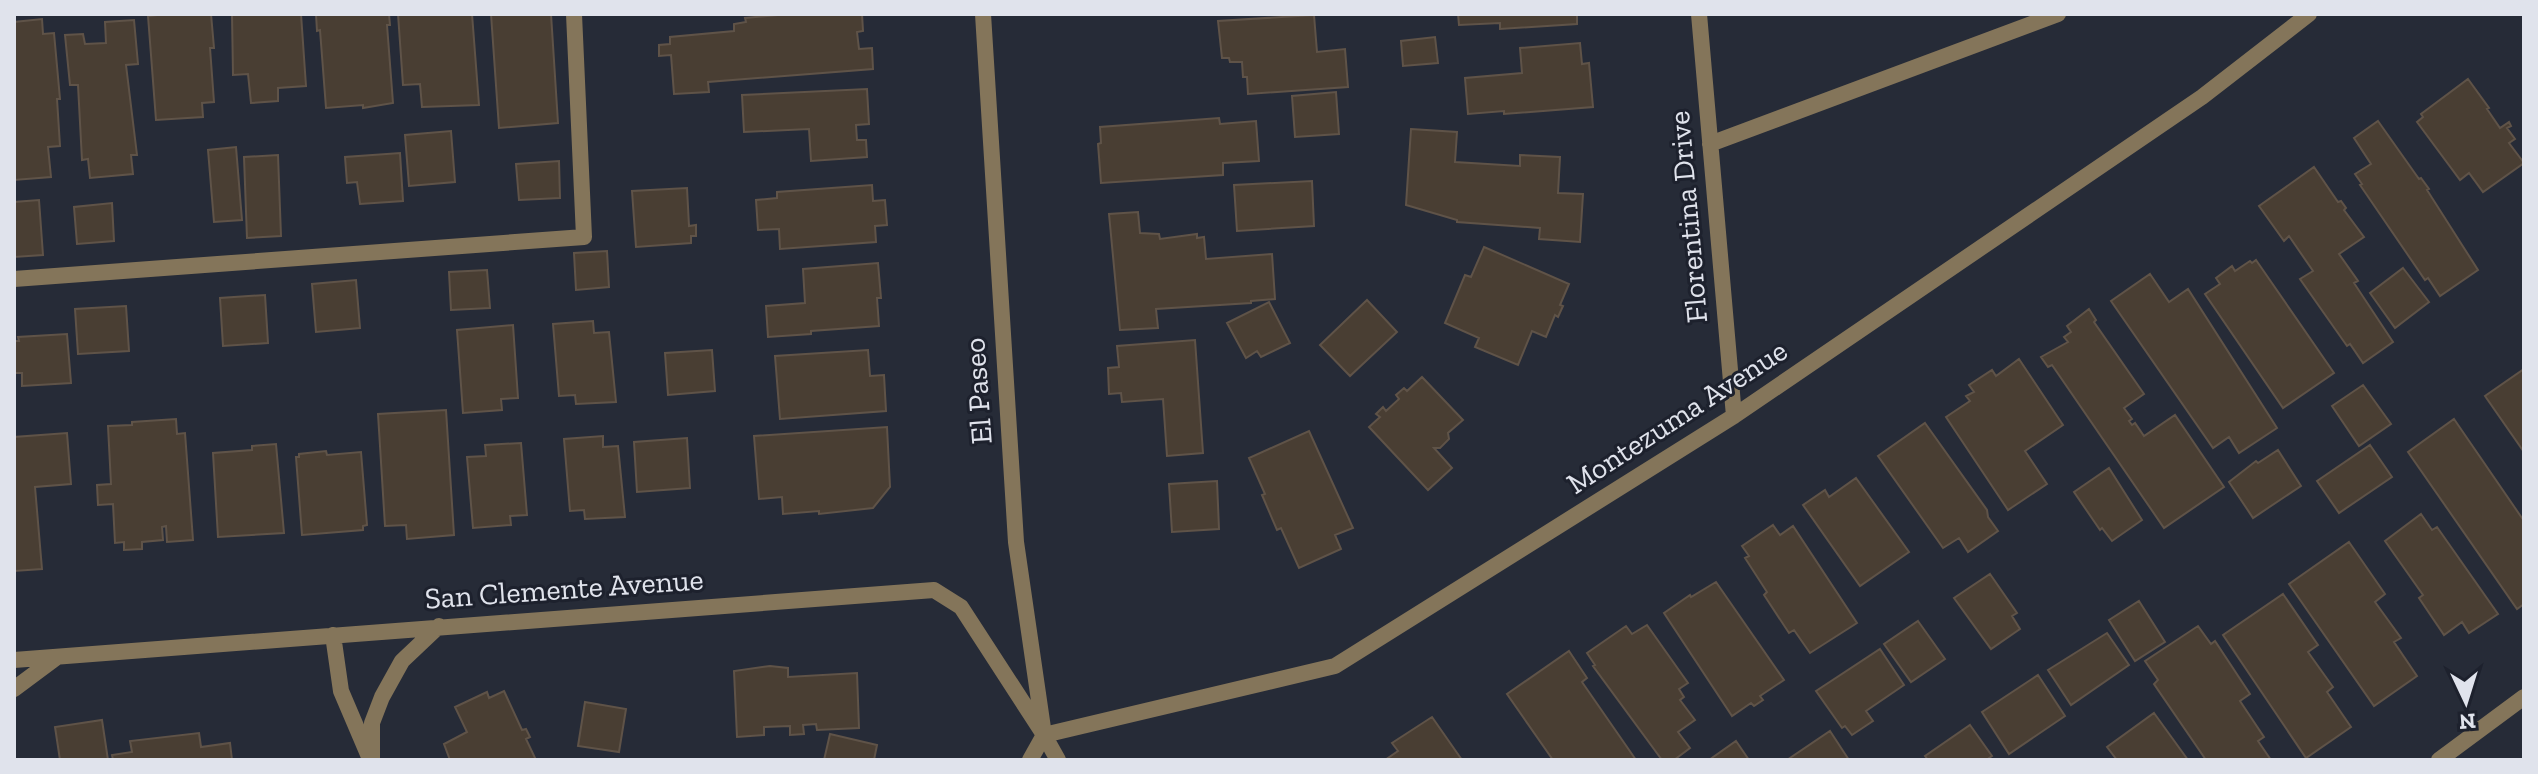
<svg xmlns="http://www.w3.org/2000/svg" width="2538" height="774" font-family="'Zilla Slab',serif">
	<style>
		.building { fill: #493e33; stroke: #5f5348; stroke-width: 2 }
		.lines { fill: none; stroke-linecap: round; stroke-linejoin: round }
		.service { stroke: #84755a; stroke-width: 16 }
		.minor { stroke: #84755a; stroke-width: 16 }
		.labels { text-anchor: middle; stroke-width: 6; stroke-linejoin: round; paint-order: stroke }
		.street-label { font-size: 30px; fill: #e0e3ec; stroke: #1d212d }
	</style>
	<rect width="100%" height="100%" fill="#262b37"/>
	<!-- building -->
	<path class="building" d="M167,14H211L214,48H210L214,102L202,103L203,117L156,120L148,16Z
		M232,14H301L306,86L278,88V101L251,103L248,74L233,75Z
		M316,14H389L390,25H387L393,103L363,108V105L326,108L320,30L317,31Z
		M398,14H472L479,105L422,107L420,84L403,85Z
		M491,14H551L558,123L499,128Z
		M789,14H862L863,31L857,32L859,49L872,48L873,69L708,82L709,92L674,94L671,55L659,56V45L670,44V37L734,31V24L746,22L745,18Z
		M1458,14H1577V24L1500,29V23L1459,25Z
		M1314,15L1317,52L1345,49L1348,87L1248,94L1247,77H1243L1242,62H1230L1229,58H1222L1218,21Z
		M42,19L43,34L54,33L60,99H57L60,146L48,147L51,177L14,180V22Z
		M134,20L138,64L126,65L137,155H131L133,174L90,178L88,159L82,160L78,85H70L65,35L83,34L85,44L106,43L105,22Z
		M1435,37L1438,63L1403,66L1401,41Z
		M1580,43L1582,64L1589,63L1593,107L1504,114V111L1468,114L1465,78L1522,73L1520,48Z
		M2468,79L2489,108L2487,109L2500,128L2509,122L2511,126L2507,128L2515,139L2509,143L2524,163L2483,192L2469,173L2460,180L2417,122L2423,117L2421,114Z
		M867,89L869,124L856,125L857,140H866L867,157L811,161L809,129L744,132L742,95Z
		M1336,92L1339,134L1295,137L1292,96Z
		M1219,118L1220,124L1256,121L1259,161L1223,163V175L1101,183L1098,144L1101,143L1100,127Z
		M2378,121L2419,179L2421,178L2429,189L2427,190L2478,270L2440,296L2428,278L2425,280L2360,185L2362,184L2355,174L2371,164L2354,138Z
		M1411,129L1457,132L1455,162L1520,166V155L1560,157L1558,193L1583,194L1580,242L1539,239L1540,228L1457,222V220L1406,205Z
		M451,131L455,182L409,186L405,135Z
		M236,147L242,220L214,222L208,150Z
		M400,153L403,201L360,204L357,182L347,183L345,157Z
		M278,155L281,236L247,238L244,157Z
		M559,161L560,198L519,200L516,164Z
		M2314,167L2338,202L2341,201L2346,208L2344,210L2364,237L2339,254L2358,281L2354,283L2393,342L2363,363L2350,344L2347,346L2300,279L2313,271L2289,236L2284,241L2259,206Z
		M1312,181L1314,226L1237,231L1234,185Z
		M872,185L873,201L885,200L887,225L875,226L876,242L780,249L779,229L758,230L756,200L777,198V192Z
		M687,188L689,226L696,225V236H691V243L636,247L632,191Z
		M39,200L43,255L14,257V202Z
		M112,203L114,241L77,244L74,207Z
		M1138,212L1140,233L1159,234L1160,239L1197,234V238L1204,237L1206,259L1272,254L1275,299L1251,301V303L1156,309L1158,328L1120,330L1109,214Z
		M1484,247L1569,284L1560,305L1563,306L1558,317L1555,315L1546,337L1532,331L1518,365L1475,347L1479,338L1445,323L1465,275L1471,277Z
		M607,251L609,287L576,290L574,253Z
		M2256,260L2334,373L2283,408L2205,294L2220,284L2216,278L2232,266L2235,271L2250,261L2252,263Z
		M878,263L881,298H877L879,326L811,331V334L768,337L766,306L805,303L803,269Z
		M2403,268L2429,302L2395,328L2370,293Z
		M487,270L490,308L451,310L449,272Z
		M2150,274L2169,302L2188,289L2277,428L2239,453L2229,437L2213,448L2111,301Z
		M356,280L360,328L316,332L312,284Z
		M265,295L268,343L223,346L220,298Z
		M1367,300L1397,332L1350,376L1320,345Z
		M1269,302L1290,343L1261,357L1257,351L1246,358L1227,323Z
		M126,306L129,351L78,354L75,309Z
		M2089,309L2096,320L2094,322L2144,394L2124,408L2132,419L2129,421L2132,425L2135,423L2144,436L2175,415L2224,487L2164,528L2052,365L2048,367L2041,357L2068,342L2064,337L2071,332L2067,326Z
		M593,321L594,333L609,332L616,402L576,404L575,395L559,396L553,324Z
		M513,325L518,398L501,399L502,410L463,413L457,330Z
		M67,334L71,383L22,386V373H14V341H19L18,337Z
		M1195,340L1203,453L1167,456L1163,399L1122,402L1121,393L1109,394L1108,368L1119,367L1117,346Z
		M712,350L715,391L668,395L665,353Z
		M868,350L870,376L884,375L886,411L780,419L775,356Z
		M2019,359L2063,425L2025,451L2047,484L2008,510L1946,417L1970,401L1966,396L1974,392L1969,385L1992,370L1996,376Z
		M2524,369V452L2485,396Z
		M1422,377L1463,420L1448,433L1449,439L1440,448H1434L1452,468L1428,490L1369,427L1380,417L1376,414L1383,407L1386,411L1399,399L1396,395L1404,388L1407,391Z
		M2363,385L2391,424L2359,446L2332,406Z
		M446,410L454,535L407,539L406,525L385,526L378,414Z
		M176,419L177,434L185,433L193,540L167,542L166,526L162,527L163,540L142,542V549L124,550V542L115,543L113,504L98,505L97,485L111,484L108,426L132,425V422Z
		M2454,419L2524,521V604L2517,609L2408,452Z
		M1925,423L1987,510L1988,517L1998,531L1968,552L1959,538L1943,548L1878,456Z
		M887,427L890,487L873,508L819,514V511L783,514L782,497L759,499L754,436Z
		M1309,431L1353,528L1335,535L1341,549L1299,568L1281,528L1277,530L1262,495L1265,494L1249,458Z
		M67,433L71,484L35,487L42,569L14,571V437Z
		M603,436V447L618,446L625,517L585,519L584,510L570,511L564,439Z
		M687,438L690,488L637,492L634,442Z
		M521,443L527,515L510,516L511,525L473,528L467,457L486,456L485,445Z
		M276,444L284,533L218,537L213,453L252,450V446Z
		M2370,445L2392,477L2339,513L2317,481Z
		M2278,450L2301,486L2253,518L2229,482L2256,461L2258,463Z
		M326,451L327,455L361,452L367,525L363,526V530L302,535L296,457H299V454Z
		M2109,468L2142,520L2112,541L2102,528L2100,530L2074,492Z
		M1856,478L1909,552L1860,586L1803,505L1825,490L1829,497Z
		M1217,481L1219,529L1172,532L1169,484Z
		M2421,514L2432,530L2437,527L2498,614L2469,633L2462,622L2444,635L2419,598L2423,595L2385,541Z
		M1773,525L1780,535L1793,526L1857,623L1810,653L1794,630L1789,633L1764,595L1767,592L1745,558L1749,556L1742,546Z
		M2349,542L2385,594L2375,602L2401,638L2394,642L2417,676L2374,706L2289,584Z
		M1990,574L2017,613L2012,616L2020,629L1991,649L1954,598Z
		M1716,582L1784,680L1760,696L1763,700L1754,706L1751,703L1732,716L1664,613L1690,595L1691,597Z
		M2283,594L2318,645L2308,652L2333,687L2327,692L2351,727L2306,758L2223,635Z
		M2139,601L2165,642L2135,661L2109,620Z
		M1918,621L1945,659L1911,682L1884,644Z
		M1647,625L1688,683L1679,689L1684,697L1680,700L1695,720L1678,732L1690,748L1674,760H1662L1593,666L1595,665L1587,653L1626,626L1632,634Z
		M2198,626L2211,644L2215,641L2250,694L2240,701L2264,737L2258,741L2271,760H2206L2154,684L2158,680L2145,661Z
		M2107,633L2129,665L2071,705L2048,670Z
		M1880,649L1904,685L1866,711L1873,721L1852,735L1845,726L1842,728L1816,691Z
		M1569,651L1587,678L1582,682L1636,760H1553L1507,694Z
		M770,666L788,668V677L857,673L859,728L817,730L816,724L803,725L804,734L790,735V726L764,727V735L737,737L734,671Z
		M2038,675L2065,716L2009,754L1982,712Z
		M504,691L522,730L526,729L530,737L526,739L536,760H450L444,744L467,732L455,707L487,692L489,698Z
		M585,702L626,709L619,752L578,746Z
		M2154,713L2188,760H2117L2107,747Z
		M1432,717L1462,760H1385L1398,751L1392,743Z
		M102,720L108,760H60L55,727Z
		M1970,725L1992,756L1986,760H1928L1925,756Z
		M1830,731L1849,760H1787Z
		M199,733L201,747L230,743L232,760H113L112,755L132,752L130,741Z
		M830,734L877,745L874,760H824Z
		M1736,741L1749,760H1709Z"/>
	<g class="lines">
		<!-- service -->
		<path class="service" d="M14,279L584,237L574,14"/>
		<!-- minor -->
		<path class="minor" d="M983,14L1016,542L1044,735L1058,760
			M1699,14L1734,416
			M1710,144L2058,14
			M333,635L341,691L370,759
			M14,660L934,590L961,607L1044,735
			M14,689L57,657
			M372,760V723L382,697L402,661L439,626
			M1030,760L1044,735L1335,666L1734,416L2202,97L2309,14
			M2439,760L2524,697"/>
	</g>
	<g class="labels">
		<!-- street labels -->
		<g class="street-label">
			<text transform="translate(1688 217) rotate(-95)" y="10">Florentina Drive</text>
			<text transform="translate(978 391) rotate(-94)" y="10">El Paseo</text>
			<text transform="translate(1677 417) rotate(-33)" y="10">Montezuma Avenue</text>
			<text transform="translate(564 589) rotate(-4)" y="10">San Clemente Avenue</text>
		</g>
	</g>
	<!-- border -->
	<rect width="2538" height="774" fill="none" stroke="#e0e3ec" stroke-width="32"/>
	<!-- north arrow -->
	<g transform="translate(2466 702) rotate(176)" stroke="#1d212d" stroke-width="6" paint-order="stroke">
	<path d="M0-6L14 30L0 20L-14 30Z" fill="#e0e3ec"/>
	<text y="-12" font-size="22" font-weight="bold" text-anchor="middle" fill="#e0e3ec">N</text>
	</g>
</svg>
